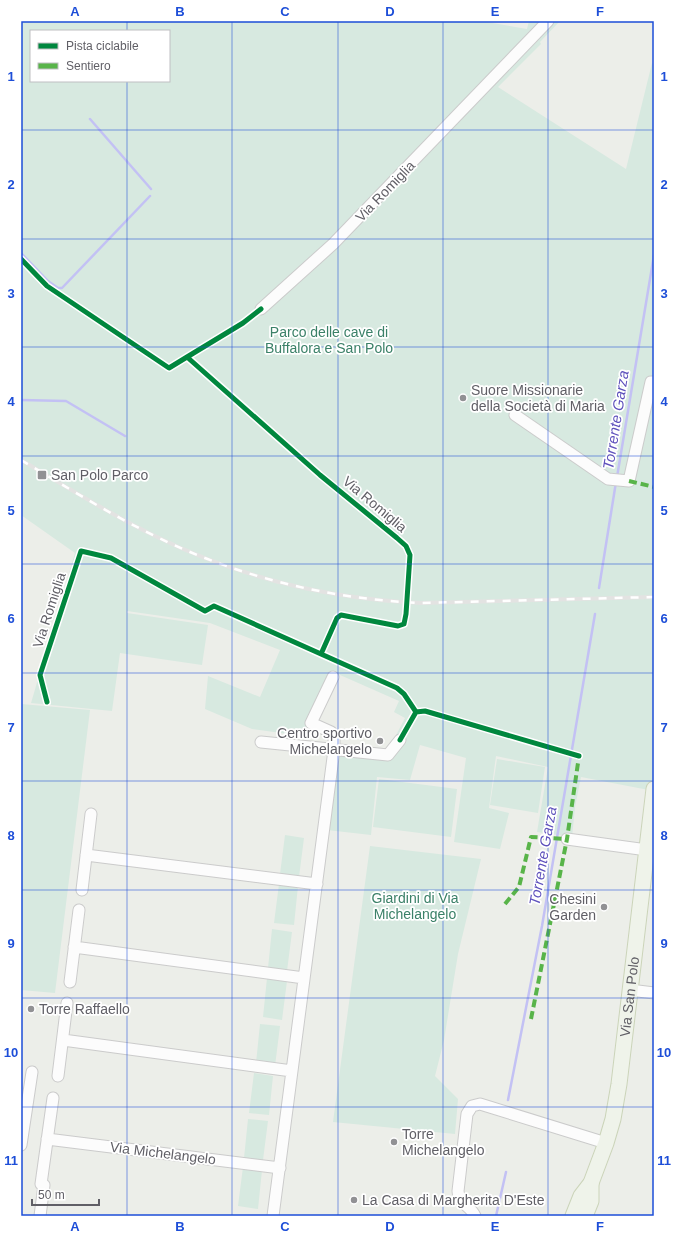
<svg xmlns="http://www.w3.org/2000/svg" width="675" height="1237" font-family="Arial,sans-serif">
	<style>
		.green { fill: #d7e9e0; fill-rule: evenodd }
		.lines { fill: none; stroke-linecap: round; stroke-linejoin: round }
		.stream { stroke: #c3c1f4; stroke-width: 2.5 }
		.minor-casing { stroke: #cbcbcb; stroke-width: 13 }
		.major-casing { stroke: #cbd4b9; stroke-width: 17 }
		.minor { stroke: #fcfcfc; stroke-width: 11 }
		.major { stroke: #eff3ea; stroke-width: 15 }
		.rail-casing { stroke: #e3e3e2; stroke-width: 4 }
		.rail { stroke: #fff; stroke-width: 2.5; stroke-dasharray: 8; stroke-linecap: butt }
		.quiet { stroke: #58b449; stroke-width: 4; stroke-dasharray: 8 4; stroke-linecap: butt }
		.cycleway-casing { stroke: #fff; stroke-width: 8 }
		.cycleway { stroke: #00873e; stroke-width: 5 }
		.grid { fill: none; stroke: #1d4ed8; stroke-width: 1; stroke-opacity: 0.55 }
		.poi-dot { fill: #919194; stroke: #fff; stroke-width: 1.5 }
		.labels { text-anchor: middle; stroke-width: 3.5; stroke-linejoin: round; paint-order: stroke }
		.street-label { font-size: 14px; fill: #605f66; stroke: #fff }
		.park-label { font-size: 14px; fill: #3b8168; stroke: #fff }
		.poi-label { font-size: 14px; fill: #605f66; stroke: #fff; text-anchor: start }
		.water-label { font-size: 15px; font-style: italic; fill: #5e51bc; stroke: #fff }
		.neatline { fill: none; stroke: #1d4ed8; stroke-width: 1.5 }
		.grid-label { font-size: 13px; text-anchor: middle; font-weight: bold; fill: #1d4ed8 }
	</style>
	<rect width="100%" height="100%" fill="#eceee9"/>
	<!-- green -->
	<path class="green" d="M21,21H481L527,29L529,21H560L540,42L541,44L498,87L626,169L652,63L654,65V791L581,777L575,807L572,837L537,832L548,767L496,756L489,808L509,813L500,849L454,842L466,758L420,745L410,780L377,777L371,835L327,830L339,753L384,758L405,718L394,712L399,701L331,671L303,736L252,729L205,709L208,676L260,697L280,650L210,623L127,611V613L208,625L202,665L120,653L112,711L31,703L75,553L21,515ZM31,31H169V81H31Z
		M21,704L90,710L55,993L21,990Z
		M497,759L545,767L538,813L490,805Z
		M379,779L457,789L451,837L373,827Z
		M285,835L304,838L299,877L280,874Z
		M370,846L481,859L458,954L444,1040L435,1076L458,1099L455,1134L333,1122Z
		M279,884L298,886L294,925L274,923Z
		M272,929L292,932L287,971L268,968Z
		M267,978L287,981L282,1020L263,1017Z
		M260,1024L280,1026L275,1066L256,1063Z
		M254,1073L273,1076L269,1115L249,1113Z
		M248,1119L268,1121L263,1160L244,1158Z
		M243,1167L262,1170L258,1209L238,1206Z"/>
	<g class="lines">
		<!-- stream -->
		<path class="stream" d="M90,119L151,189
			M21,253L48,281L58,288H62L150,196
			M21,400L66,401L125,436
			M617,477L654,255
			M599,588L616,482
			M508,1100L542,926L595,614
			M496,1216L506,1172"/>
		<defs>
			<path id="minor" d="M261,309L333,244L548,21
				M515,415L608,479L629,481L651,382H654
				M261,742L388,755L400,740
				M567,839L647,850
				M86,855L317,884
				M82,890L91,814
				M74,947L304,978
				M70,982L79,910
				M630,990L654,993
				M63,1040L292,1071
				M58,1076L67,1003
				M47,1139L280,1168
				M21,1145L32,1072
				M41,1184L53,1098
				M40,1216L44,1185
				M273,1216L334,750V737L331,732L311,723L333,677
				M475,1216C470,1205 459,1205 458,1191L467,1114L472,1106L480,1104L606,1143"/>
			<g id="major">
				<path id="s1" d="M573,1216L581,1196L591,1183L606,1143L613,1119L619,1084L654,789"/>
				<path d="M585,1216L591,1201V1183"/>
			</g>
		</defs>
		<!-- minor casing -->
		<use href="#minor" class="minor-casing"/>
		<!-- major casing -->
		<use href="#major" class="major-casing"/>
		<!-- minor -->
		<use href="#minor" class="minor"/>
		<!-- major -->
		<use href="#major" class="major"/>
		<defs>
			<path id="rail" d="M21,460C65,486 109,514 155,536C238,577 329,599 421,603L654,597"/>
		</defs>
		<!-- rail casing -->
		<use href="#rail" class="rail-casing"/>
		<!-- rail -->
		<use href="#rail" class="rail"/>
		<!-- quiet -->
		<path class="quiet" d="M629,481L654,487
			M505,904L519,887L531,837L567,839
			M531,1019L567,839L579,756L577,755"/>
		<defs>
			<path id="cycleway" d="M21,259L47,286L169,368L187,357L320,475L397,538L406,546L410,555L406,614L404,624L398,626L341,615L337,618L321,654L214,606L205,611L111,558L81,551L40,675L47,702
				M187,357L243,323L261,309
				M321,654L397,688L404,694L416,712
				M400,740L416,712L425,711L579,756"/>
		</defs>
		<!-- cycleway casing -->
		<use href="#cycleway" class="cycleway-casing"/>
		<!-- cycleway -->
		<use href="#cycleway" class="cycleway"/>
	</g>
	<!-- grid -->
	<path class="grid" d="M127,21V31M232,21V1216M338,21V1216M443,21V1216M548,21V1216M127,81V1216M21,130H654M21,239H654M21,347H654M21,456H654M21,564H654M21,673H654M21,781H654M21,890H654M21,998H654M21,1107H654"/>
	<!-- markers -->
	<g class="poi-dot">
		<circle cx="463" cy="398" r="4"/>
		<rect x="37" y="470" width="10" height="10" rx="2"/>
		<circle cx="380" cy="741" r="4"/>
		<circle cx="604" cy="907" r="4"/>
		<circle cx="31" cy="1009" r="4"/>
		<circle cx="394" cy="1142" r="4"/>
		<circle cx="354" cy="1200" r="4"/>
	</g>
	<g class="labels">
		<!-- street labels -->
		<g class="street-label">
			<text transform="translate(385 191) rotate(-46)" y="5">Via Romiglia</text>
			<text transform="translate(375 504) rotate(40)" y="5">Via Romiglia</text>
			<text transform="translate(49 610) rotate(-72)" y="5">Via Romiglia</text>
			<text dy="5" stroke="none"><textPath href="#s1" startOffset="229">Via San Polo</textPath></text>
			<text transform="translate(163 1153) rotate(7)" y="5">Via Michelangelo</text>
		</g>
		<!-- park labels -->
		<g class="park-label">
			<text x="329" y="337">Parco delle cave di<tspan x="329" dy="16">Buffalora e San Polo</tspan></text>
			<text x="415" y="903">Giardini di Via<tspan x="415" dy="16">Michelangelo</tspan></text>
		</g>
		<!-- poi labels -->
		<g class="poi-label">
			<text x="471" y="395">Suore Missionarie<tspan x="471" dy="16">della Società di Maria</tspan></text>
			<text x="51" y="480">San Polo Parco</text>
			<text x="372" y="738" text-anchor="end">Centro sportivo<tspan x="372" dy="16">Michelangelo</tspan></text>
			<text x="596" y="904" text-anchor="end">Chesini<tspan x="596" dy="16">Garden</tspan></text>
			<text x="39" y="1014">Torre Raffaello</text>
			<text x="402" y="1139">Torre<tspan x="402" dy="16">Michelangelo</tspan></text>
			<text x="362" y="1205">La Casa di Margherita D'Este</text>
		</g>
		<!-- water labels -->
		<g class="water-label">
			<text transform="translate(616 420) rotate(-81)" y="5">Torrente Garza</text>
			<text transform="translate(543 856) rotate(-80)" y="5">Torrente Garza</text>
		</g>
	</g>
	<!-- border -->
	<rect width="675" height="1237" fill="none" stroke="#ffffff" stroke-width="44"/>
	<!-- legend -->
	<rect x="30" y="30" width="140" height="52" fill="#ffffff" stroke="#bfbfc2"/>
	<rect x="38" y="43" width="20" height="6" fill="#00873e" stroke="#bfbfc2"/>
	<text x="66" y="50" font-size="12" fill="#605f66">Pista ciclabile</text>
	<rect x="38" y="63" width="20" height="6" fill="#58b449" stroke="#bfbfc2"/>
	<text x="66" y="70" font-size="12" fill="#605f66">Sentiero</text>
	<!-- scale -->
	<path d="M32 1199v6h67v-6" fill="none" stroke="#605f66" stroke-width="2"/>
	<text x="38" y="1199" font-size="12" fill="#605f66" stroke="#ffffff" stroke-width="3" paint-order="stroke">50 m</text>
	<rect x="22" y="22" width="631" height="1193" class="neatline"/>
	<g class="grid-label">
		<text x="75" y="16">A</text>
		<text x="180" y="16">B</text>
		<text x="285" y="16">C</text>
		<text x="390" y="16">D</text>
		<text x="495" y="16">E</text>
		<text x="600" y="16">F</text>
		<text x="11" y="81">1</text>
		<text x="664" y="81">1</text>
		<text x="11" y="189">2</text>
		<text x="664" y="189">2</text>
		<text x="11" y="298">3</text>
		<text x="664" y="298">3</text>
		<text x="11" y="406">4</text>
		<text x="664" y="406">4</text>
		<text x="11" y="515">5</text>
		<text x="664" y="515">5</text>
		<text x="11" y="623">6</text>
		<text x="664" y="623">6</text>
		<text x="11" y="732">7</text>
		<text x="664" y="732">7</text>
		<text x="11" y="840">8</text>
		<text x="664" y="840">8</text>
		<text x="11" y="948">9</text>
		<text x="664" y="948">9</text>
		<text x="11" y="1057">10</text>
		<text x="664" y="1057">10</text>
		<text x="11" y="1165">11</text>
		<text x="664" y="1165">11</text>
		<text x="75" y="1231">A</text>
		<text x="180" y="1231">B</text>
		<text x="285" y="1231">C</text>
		<text x="390" y="1231">D</text>
		<text x="495" y="1231">E</text>
		<text x="600" y="1231">F</text>
	</g>
</svg>
